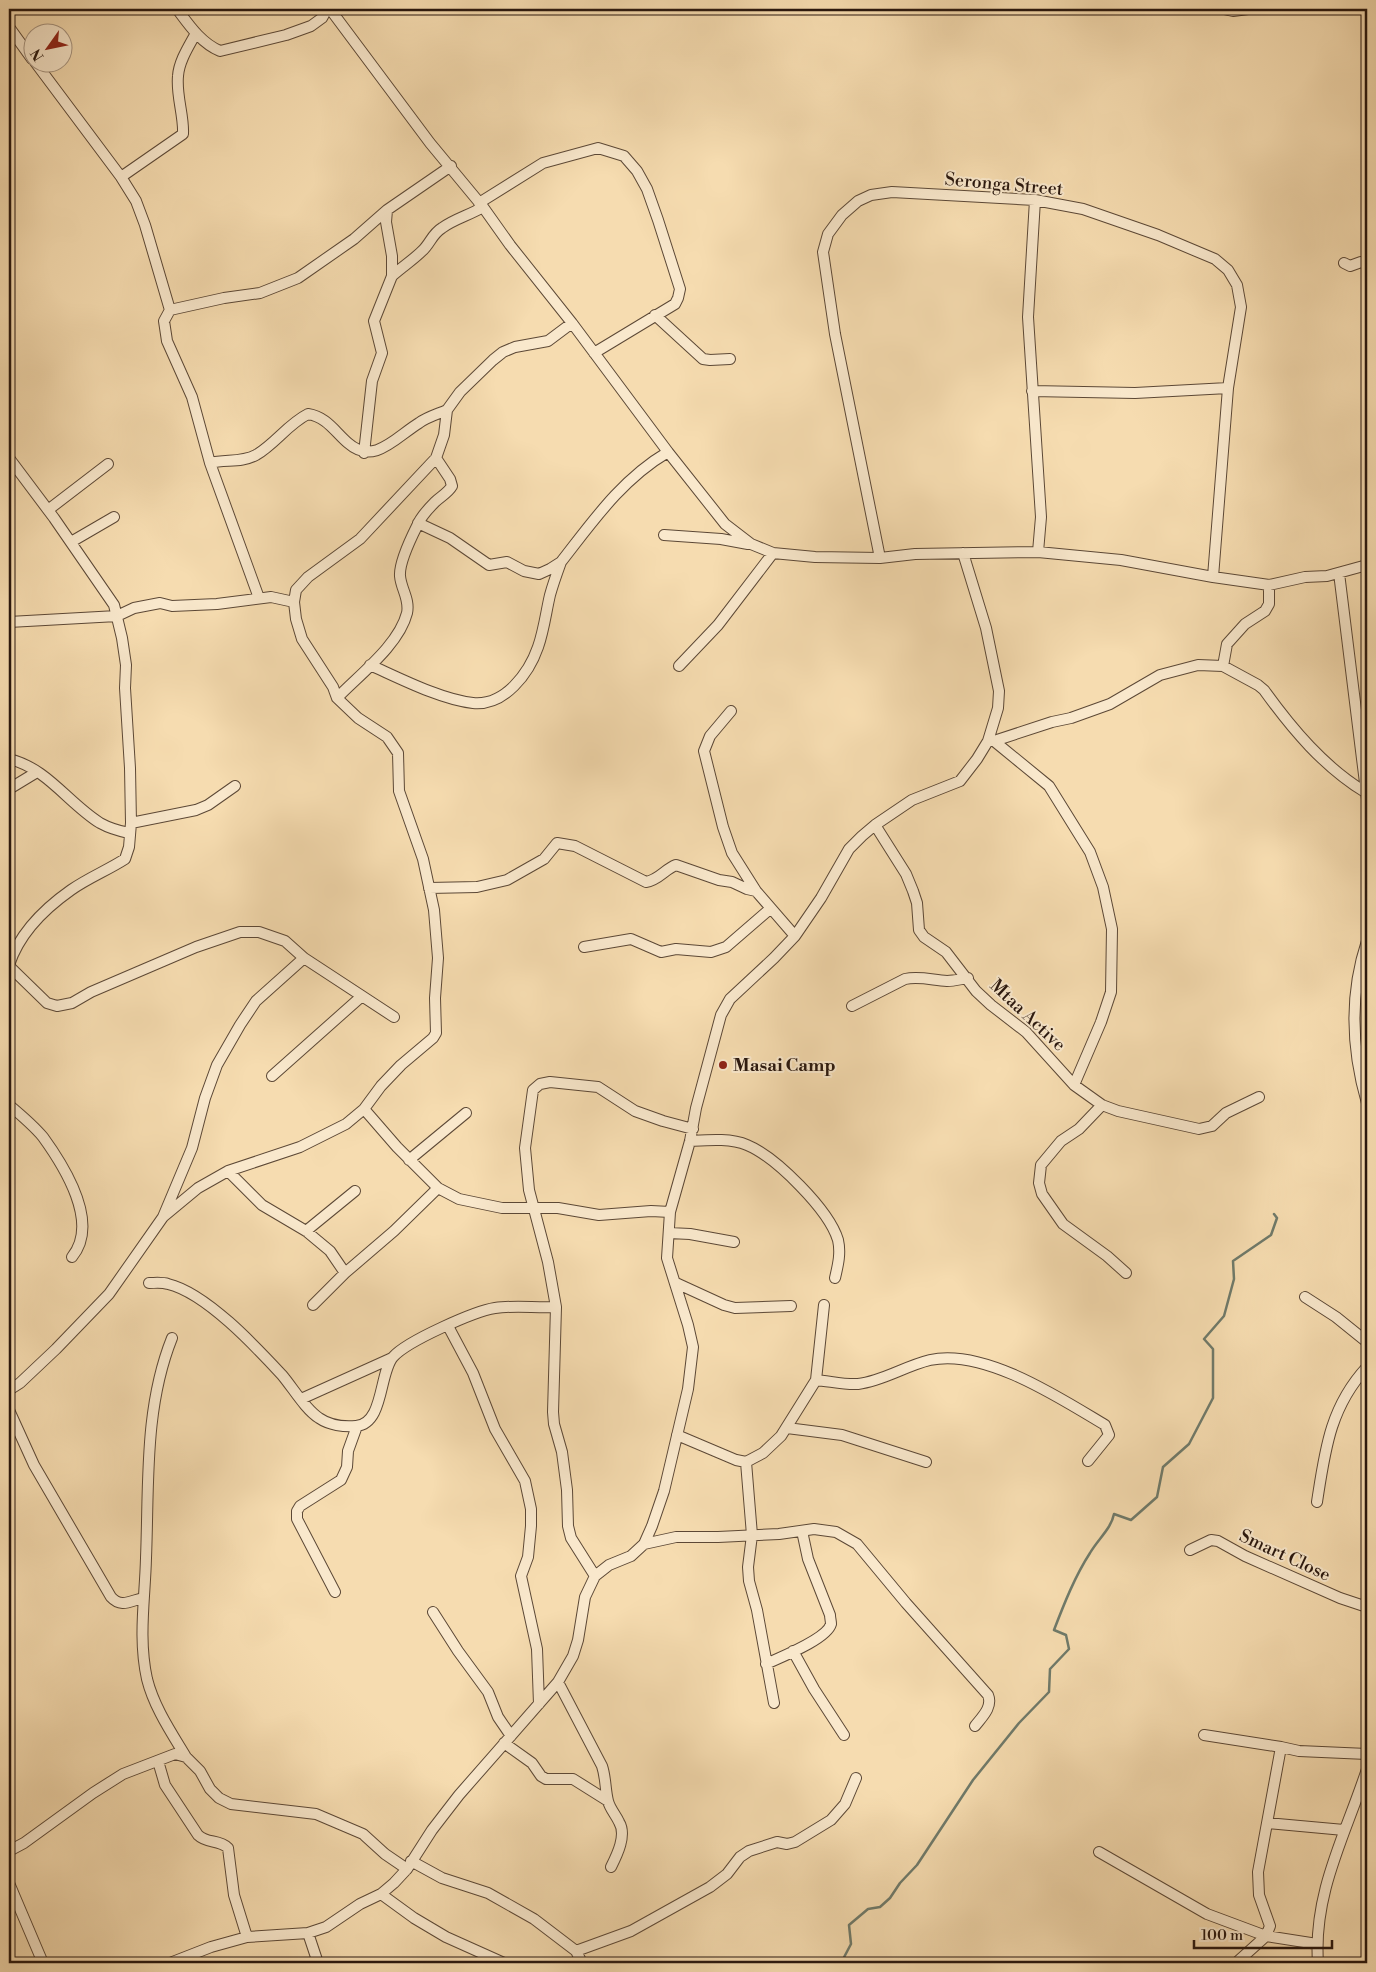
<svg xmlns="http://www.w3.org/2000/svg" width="1376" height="1972" font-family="'Libre Bodoni',serif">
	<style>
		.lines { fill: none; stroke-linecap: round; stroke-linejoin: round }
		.stream { stroke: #6f7a6a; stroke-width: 2.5 }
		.minor-casing { stroke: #5c4836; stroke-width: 12 }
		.minor { stroke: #f9e8cc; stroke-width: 10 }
		.poi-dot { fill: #8f2418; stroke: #f9e8cc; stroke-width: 2 }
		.labels { text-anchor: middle; stroke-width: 4; stroke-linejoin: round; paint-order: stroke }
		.street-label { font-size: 18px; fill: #29170e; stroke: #f9e8cc }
		.poi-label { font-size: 18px; font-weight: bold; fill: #29170e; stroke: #f9e8cc; text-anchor: start }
	</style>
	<rect width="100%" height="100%" fill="#f6dcb0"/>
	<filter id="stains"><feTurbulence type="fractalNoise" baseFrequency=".004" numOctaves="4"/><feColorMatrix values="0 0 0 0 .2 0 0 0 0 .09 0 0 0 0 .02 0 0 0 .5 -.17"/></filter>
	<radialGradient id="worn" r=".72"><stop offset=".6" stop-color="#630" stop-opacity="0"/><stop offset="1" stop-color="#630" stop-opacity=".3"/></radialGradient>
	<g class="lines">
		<!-- stream -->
		<path class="stream" d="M841,1963L851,1944L849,1925L868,1909L880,1907L890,1898L900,1883L917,1865L973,1780L1019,1723L1049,1692L1050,1669L1069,1649L1066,1635L1054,1630C1064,1604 1075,1576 1090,1553C1098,1539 1111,1529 1114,1514L1131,1520L1157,1497L1163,1467L1189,1444L1213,1398V1349L1204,1339L1224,1316L1234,1279L1233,1261L1271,1235L1277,1218L1274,1214"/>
		<defs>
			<path id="minor" d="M177,9C189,25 201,43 220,51L286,35L311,26L322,18L327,9
				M330,9L430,143L483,207L510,245L572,323L668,452L725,524L751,544L773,553L815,557L880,558L915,554L1038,552L1121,560L1213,577L1269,585L1305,577L1327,576L1367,565
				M1224,9L1233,11L1248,9
				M9,27L32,59
				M35,62L121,177L136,201L145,225L170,310
				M121,177L183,134C184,115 176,96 178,76C179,61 189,46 196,33
				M1035,200L1028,317L1041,517L1038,552
				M479,203L543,163L598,148L624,156L637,171L647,189L658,220L680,289L678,298L675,304L594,353
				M1344,263L1350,266L1361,262H1367
				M392,276C402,267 413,260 422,251C430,244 432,234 442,228C454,219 470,215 483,207
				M655,315L703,359L710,360L730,359
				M1032,391L1135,393L1228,388
				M364,453L372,381L382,353L374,321L392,276V256L386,222L387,210
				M9,458L54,518L114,605L122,638L126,665L125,688L130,768L131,823L129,847L125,859C108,870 88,878 71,890C44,909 19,934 9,965
				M210,463C226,459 241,463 256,455C275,444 288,424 308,414C327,417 335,432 348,443C374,466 396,437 419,423C427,417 438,414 447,410
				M48,510L108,464
				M418,523L450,538L489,565L507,562L524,571L539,574L550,569L561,562C593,521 622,479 668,452
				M664,535L721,539L748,544
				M71,542L114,517
				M880,558L835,334L823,252L828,234L842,215L858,201L871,195L892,192L1035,200L1083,209L1158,235L1215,259L1228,270L1237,285L1241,307L1228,388L1213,577
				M1339,573L1367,799
				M259,598L210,463L192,397L167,341L164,321L170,310L224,298L260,293L298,278L354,239L387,210L451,166
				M9,622L117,616L134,608L160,603L172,606L217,604L271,597L294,602
				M370,665C399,678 442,700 473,703C505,706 529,673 538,647C544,630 546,612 550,595C553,584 557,573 561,562
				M679,666L718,625L773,553
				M1223,666L1227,644L1245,624L1265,611L1269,604V585
				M337,698C359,675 399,645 407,613C410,599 401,589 400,576C399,563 411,538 417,526C420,518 429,508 435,502C441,496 448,493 452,486L450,479L436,458
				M731,711L710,736L704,751L723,827L732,853L756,891L795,936
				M988,741H994L1052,722L1071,718L1110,704L1160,675L1198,665L1223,666L1258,685L1264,690C1292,729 1324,767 1365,792
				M994,741L1049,786L1090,852L1103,887L1112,929L1111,992L1101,1022L1074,1085
				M9,759C47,768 68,803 100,823C109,828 119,831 129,833
				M9,789L37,772
				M131,823L196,810L208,805L235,786
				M875,825L906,874L913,891L917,903L919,930L924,937L946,952L976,991L991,1005L1026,1032L1074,1085L1102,1105L1118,1111L1199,1129L1212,1126L1226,1113L1259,1097
				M429,888L477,887L507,880L544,859L557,843L575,846L646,882C659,880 665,869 676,865L719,880L732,882L747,889L756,891
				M1367,941C1349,995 1351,1048 1367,1103
				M584,947L631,939L661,952L676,949L711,952L726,947L770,909
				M9,966L47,1003L57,1006L72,1003L91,992L196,947L240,932H259L285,941L304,958L394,1017
				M852,1006L905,979C919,976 932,980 947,981C954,981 961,979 968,978
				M272,1076L362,996
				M9,1105C21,1115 33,1125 43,1137C64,1166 100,1223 72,1257
				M1102,1105L1079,1129L1061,1141L1041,1165L1039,1183L1042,1194L1063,1224L1107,1256L1126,1273
				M364,1109L397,1147L438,1188L459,1199L502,1208H558L599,1215L651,1211L670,1212
				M690,1141C708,1140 731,1138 747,1145C776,1157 829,1210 838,1240C841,1253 838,1265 835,1278
				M409,1160L466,1113
				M228,1171L262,1205L306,1231L330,1251L345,1273
				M163,1217L192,1148L205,1098L217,1065L240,1025L256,1001L304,958
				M306,1231L355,1191
				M669,1233L690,1234L734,1242
				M149,1283C155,1283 162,1282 168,1284C206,1293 256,1347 282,1375C293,1388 305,1409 319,1418C329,1425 344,1427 356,1426C384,1424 379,1373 393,1357C407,1341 475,1311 495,1308C514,1305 536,1308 556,1307
				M676,1283L724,1305L735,1308L791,1306
				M1305,1297L1336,1317L1367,1342
				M313,1305L345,1273L394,1231L438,1188
				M448,1326L473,1373L495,1429L525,1481L531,1509V1526L528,1557L521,1576L537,1649L539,1704
				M172,1338C144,1408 149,1484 146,1558C145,1599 138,1638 147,1679C154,1707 171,1732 186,1757
				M816,1380C829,1381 845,1385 858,1384C883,1381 905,1366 930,1360C984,1348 1060,1398 1105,1425L1109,1435L1088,1461
				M9,1390L20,1383L56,1349L109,1294L163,1217L198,1188L228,1171L300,1147L346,1124L364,1109L381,1086L401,1065L433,1038L436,1033L435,998L438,958L434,910L423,859L399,791L398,753L387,737L358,718L337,698L333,687L302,639L296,619L294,602L296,590L308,577L360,539L436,458L444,435L447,410L460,392L493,360L503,352L515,347L548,341L572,323
				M301,1399L392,1358
				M9,1410L34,1465L111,1597C121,1608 130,1601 143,1598
				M787,1428L842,1435L926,1462
				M677,1435L736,1460L746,1462L763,1453L781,1436L816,1380L824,1305
				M746,1462L752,1535L748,1567L749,1581L757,1610L774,1703
				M1317,1502C1325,1450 1330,1407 1367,1367
				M644,1544L676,1537H718L779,1534L814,1529L836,1532L857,1544L906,1603L988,1695C993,1707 982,1717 975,1726
				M1190,1550L1211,1540L1218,1541L1245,1556L1340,1598L1367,1607
				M595,1576L571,1538L568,1526L567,1490L562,1452L554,1424L553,1412L556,1307L548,1262L529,1190L525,1148L533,1090L540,1084L550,1082L598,1087L635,1111L663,1121L693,1129
				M335,1592L297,1519V1511L300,1506L341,1480L347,1467L348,1451L357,1426
				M433,1612L458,1651L488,1692L498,1717L511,1736
				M793,1651L814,1689L844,1735
				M766,1664C781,1657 827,1639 831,1624C831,1621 830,1618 830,1615L808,1559L802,1531
				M558,1682L602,1766C606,1778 605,1789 608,1801C610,1809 616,1815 619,1822C627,1835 617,1855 611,1867
				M1204,1735L1281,1747
				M504,1743L532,1763L541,1776L546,1779H573L608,1801
				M158,1761L165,1785L198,1835C207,1844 219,1839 228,1848L234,1895L247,1937
				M1268,1823L1344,1830
				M9,1851L24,1843L93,1793L123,1774L175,1754L186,1757L200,1771L210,1789L219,1798L231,1804L316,1814L363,1834L385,1854L407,1869
				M1099,1852L1207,1914L1266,1936L1317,1944
				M411,1861L442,1878L488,1893L534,1919L576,1951L582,1963
				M9,1883L43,1963
				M381,1894L414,1918L446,1937L504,1963
				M308,1933L318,1963
				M576,1951L631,1931L710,1887L727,1874L740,1857L749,1851L777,1842L787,1844L795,1842L831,1820L845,1804L856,1778
				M170,1963L211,1947L247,1937L308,1933L326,1927L360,1904L381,1894L394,1883L407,1869L432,1830L459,1795L558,1682L573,1656L578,1640L585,1597L595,1576L609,1565L631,1556L644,1544L652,1526L664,1491L688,1389L693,1347L688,1325L667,1258L670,1212L690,1141L696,1108L721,1015L730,999L774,958L795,936L821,898L849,849L862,836L875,825L912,800L960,781L977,759L988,741L998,708L999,691L986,628L963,553
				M1236,1963L1266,1936L1270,1926L1259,1895L1258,1872L1281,1747L1299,1751L1367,1754
				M1318,1963C1313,1892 1346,1834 1367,1769"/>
		</defs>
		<!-- minor casing -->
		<use href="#minor" class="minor-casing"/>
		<!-- minor -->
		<use href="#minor" class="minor"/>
	</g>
	<!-- markers -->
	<circle class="poi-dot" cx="723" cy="1065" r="5"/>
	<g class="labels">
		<!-- street labels -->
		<g class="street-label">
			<text transform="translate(1004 184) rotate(5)" y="6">Seronga Street</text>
			<text transform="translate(1028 1015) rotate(43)" y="6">Mtaa Active</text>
			<text transform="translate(1285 1555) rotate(25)" y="6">Smart Close</text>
		</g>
		<!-- poi labels -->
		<g class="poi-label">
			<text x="733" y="1071">Masai Camp</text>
		</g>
	</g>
	<!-- margin -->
	<rect width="1376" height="1972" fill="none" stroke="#f6dcb0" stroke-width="30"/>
	<rect x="10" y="10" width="1356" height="1952" fill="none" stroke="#29170e" stroke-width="2.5"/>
	<rect x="15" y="15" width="1346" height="1942" fill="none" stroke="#29170e"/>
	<!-- north arrow -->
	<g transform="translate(48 48) rotate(237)"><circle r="24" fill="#f9e8cc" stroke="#a69480"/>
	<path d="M0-4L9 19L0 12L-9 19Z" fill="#8f2418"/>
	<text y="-8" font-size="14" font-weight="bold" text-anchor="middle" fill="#29170e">N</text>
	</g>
	<!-- scale -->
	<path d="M1194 1940v8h138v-8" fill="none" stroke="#29170e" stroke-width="2.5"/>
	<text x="1201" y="1940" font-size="15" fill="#29170e" stroke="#f9e8cc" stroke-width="4" paint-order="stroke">100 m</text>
	<rect width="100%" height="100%" filter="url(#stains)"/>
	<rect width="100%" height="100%" fill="url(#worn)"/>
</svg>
